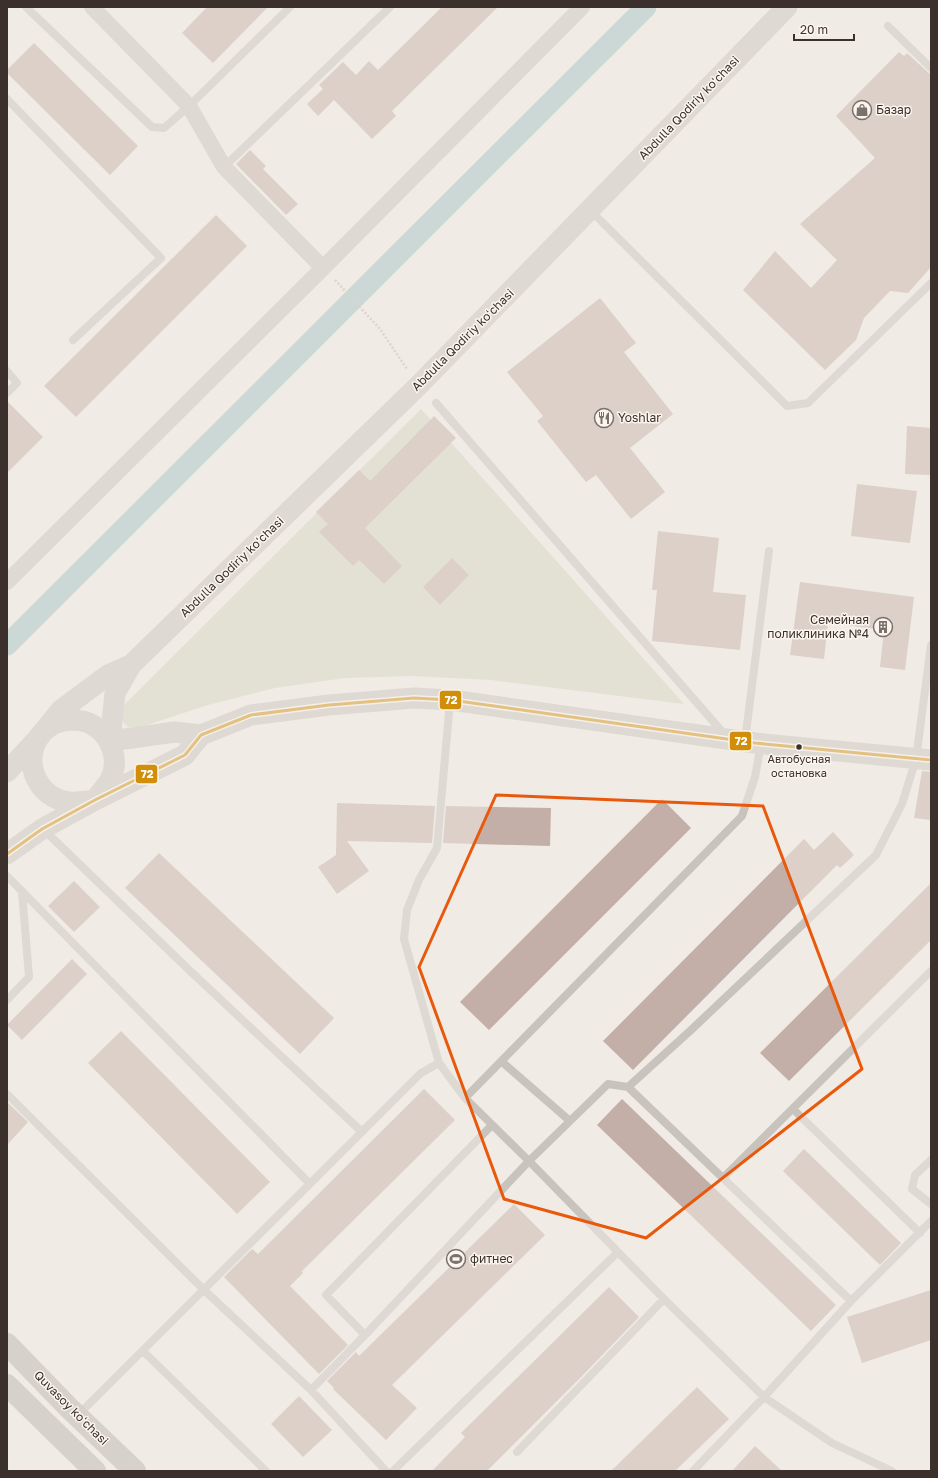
<svg xmlns="http://www.w3.org/2000/svg" width="938" height="1478" font-family="'Golos Text',sans-serif">
	<style>
		.green { fill: #d1d6bf }
		.lines { fill: none; stroke-linecap: round; stroke-linejoin: round }
		.canal { stroke: #a1c2c1; stroke-width: 21 }
		.building { fill: #c3afa7 }
		.path { stroke: #c2bbb6; stroke-width: 2.5; stroke-dasharray: 2 2; stroke-linecap: butt }
		.service { stroke: #c9c3be; stroke-width: 8 }
		.minor { stroke: #c9c3be; stroke-width: 16 }
		.tertiary { stroke: #c9c3be; stroke-width: 21 }
		.primary { stroke: #b8b1ad; stroke-width: 22 }
		.bus-1-casing { stroke: #fbf5ee; stroke-width: 6 }
		.bus-1 { stroke: #d18e09; stroke-width: 3 }
		.marked { fill: none; stroke: #e8590c; stroke-width: 3; stroke-linejoin: round }
		.bus-dot { fill: #3b302b; stroke: #fbf5ee; stroke-width: 1.5 }
		.labels { text-anchor: middle; stroke-width: 3; stroke-linejoin: round; paint-order: stroke }
		.bus-label { font-size: 11px; fill: #3b302b; stroke: #fbf5ee }
		.street-label { font-size: 12px; fill: #3b302b; stroke: #fbf5ee }
		.poi-label { font-size: 12px; fill: #3b302b; stroke: #fbf5ee; text-anchor: start }
		.line-badge { stroke: #fbf5ee; stroke-width: 1.5 }
		.badge-label { font-size: 11px; text-anchor: middle; font-weight: bold; fill: #fff }
	</style>
	<rect width="100%" height="100%" fill="#f0ebe5"/>
	<!-- green -->
	<path class="green" d="M421,409L684,704L490,680L413,676L345,678L275,688L208,705L141,727H128C119,720 121,714 125,704Z"/>
	<g class="lines">
		<!-- canal -->
		<path class="canal" d="M7,645L646,7"/>
	</g>
	<!-- building -->
	<path class="building" d="M207,7H268L213,63L182,33Z
		M442,7H498L392,111L396,116L372,139L334,100L318,116L307,104L323,89L319,85L343,62L356,75L369,61L378,70Z
		M34,43L138,146L110,175L7,73V70Z
		M899,52L904,56L907,53L931,75V267L908,293L890,291L864,318L856,340L825,370L743,290L775,251L811,288L837,260L800,224L875,158L836,116Z
		M250,150L266,166L263,169L298,204L286,215L236,164Z
		M216,215L247,246L76,417L44,386Z
		M600,298L636,343L624,352L673,414L630,448L665,492L631,519L596,475L586,482L537,421L543,416L507,372Z
		M7,401L43,437L7,473Z
		M434,416L456,438L365,528L402,566L384,584L359,560L353,566L319,532L328,524L316,512L359,470L370,481Z
		M907,426L931,428V475L905,474Z
		M857,484L917,491L910,543L851,536Z
		M658,531L719,538L713,592L746,595L740,650L652,641L657,590H652Z
		M452,558L469,575L440,605L423,587Z
		M800,582L914,597L905,670L880,667L884,630L828,623L824,659L790,655Z
		M922,771L931,772V820L914,818Z
		M662,799L691,828L489,1030L460,1002Z
		M337,803L435,806L432,843L347,841L369,871L337,894L318,867L336,855Z
		M446,806L551,808L550,846L443,843Z
		M833,832L854,855L840,868L837,865L633,1070L603,1041L804,839L814,850Z
		M159,853L334,1018L300,1054L125,888Z
		M74,881L100,907L74,932L48,906Z
		M931,883V940L789,1081L760,1053Z
		M72,959L87,974L22,1040L7,1025Z
		M121,1031L270,1182L237,1214L88,1063Z
		M424,1089L455,1120L302,1271L303,1273L290,1286L348,1345L319,1374L224,1277L252,1249L258,1254Z
		M622,1099L836,1305L811,1331L597,1125Z
		M7,1102L28,1122L7,1145Z
		M804,1149L901,1243L880,1265L783,1171Z
		M514,1204L545,1235L392,1385L417,1408L386,1440L333,1389L334,1388L327,1381L356,1352L359,1356Z
		M609,1287L639,1317L585,1373L487,1471H432L465,1437L461,1433Z
		M931,1290V1340L862,1363L847,1317Z
		M697,1387L729,1419L675,1471H611Z
		M299,1396L332,1430L303,1457L271,1424Z
		M755,1446L782,1471H732Z"/>
	<g class="lines">
		<!-- path -->
		<path class="path" d="M335,280L380,329L407,369"/>
		<!-- service -->
		<path class="service" d="M26,7L152,127L164,128L189,106L290,7
			M888,26L931,68
			M7,99L161,258L73,340
			M224,167L390,7
			M590,210L787,406L808,403L931,283
			M7,371L17,383L7,393
			M436,403L725,735
			M450,701L437,848L419,880L407,910L404,939L439,1063L465,1098L529,1161L664,1299L764,1397L832,1443L892,1471
			M745,741L769,551
			M44,830L187,968L362,1132
			M7,876L310,1184
			M7,1000L29,977L22,891
			M501,1061L570,1121
			M628,1087L851,1301
			M7,1094L204,1290L311,1390L365,1335L326,1295L492,1125
			M465,1098L742,816L755,777L761,744
			M793,1109L920,1233
			M931,1160L915,1175L912,1189L931,1204
			M723,1178L931,971
			M365,1335L529,1161L608,1084L628,1087L690,1031L876,855L902,804L916,759L931,645
			M143,1351L266,1471
			M311,1390L386,1471
			M78,1415L421,1073L439,1063
			M517,1452L664,1299
			M393,1471L618,1252
			M693,1471L764,1397L851,1301L931,1221"/>
		<!-- minor -->
		<path class="minor" d="M92,7L189,106L224,167L323,268
			M7,582L323,268L582,7"/>
		<!-- tertiary -->
		<path class="tertiary" d="M76,720C81,721 86,721 91,724C110,734 121,759 110,780C106,787 99,794 95,800C85,801 74,804 64,801C30,793 20,747 49,727C57,721 66,720 76,720Z
			M201,735L175,732L110,741L115,693L131,665L419,385L787,7
			M7,772L39,737L61,710L108,675L131,665
			M7,854L42,829L95,800L185,755L201,735L251,715L329,705L414,698L451,700L755,743L931,760"/>
		<!-- primary -->
		<path class="primary" d="M7,1344L68,1407L135,1471
			M7,1385L95,1471"/>
		<defs>
			<path id="bus-1" d="M7,854L42,829L95,800L185,755L201,735L251,715L329,705L414,698L451,700L755,743L931,760"/>
		</defs>
		<!-- bus-1 casing -->
		<use href="#bus-1" class="bus-1-casing"/>
		<!-- bus-1 -->
		<use href="#bus-1" class="bus-1"/>
	</g>
	<!-- marked area -->
	<path d="M0 0H938V1478H0ZM496,795L763,806L862,1069L646,1238L504,1199L419,967Z" fill="#f0ebe5" fill-opacity=".55" fill-rule="evenodd"/>
	<path class="marked" d="M496,795L763,806L862,1069L646,1238L504,1199L419,967Z"/>
	<!-- icons -->
	<defs>
		<symbol id="shop-ring" viewBox="-11 -11 22 22"><circle r="9.5" fill="#fbf5ee" stroke="#7a716c" stroke-width="1.5"/><path d="M-5-2.5h2.3a2.7 3.5 0 0 1 5.4 0H5L5.5 6h-11ZM-1.5-2.5h3a1.5 2.3 0 0 0-3 0Z" fill="#7a716c"/></symbol>
		<symbol id="restaurant-ring" viewBox="-11 -11 22 22"><circle r="9.5" fill="#fbf5ee" stroke="#7a716c" stroke-width="1.5"/><path d="M-5-6h1v4h1v-4h1v4h1v-4h1v5L-1.5 .5V6h-2V.5L-5-1ZM5-6V6H3V1.5H1.5Q1.5-4 5-6Z" fill="#7a716c"/></symbol>
		<symbol id="building-ring" viewBox="-11 -11 22 22"><circle r="9.5" fill="#fbf5ee" stroke="#7a716c" stroke-width="1.5"/><path d="M-4-6H4V6H1V3H-1V6H-4ZM-2.5-4.3h1.7v1.8h-1.7ZM.8-4.3h1.7v1.8H.8ZM-2.5-1h1.7V.8h-1.7ZM.8-1h1.7V.8H.8Z" fill="#7a716c"/></symbol>
		<symbol id="stadium-ring" viewBox="-11 -11 22 22"><circle r="9.5" fill="#fbf5ee" stroke="#7a716c" stroke-width="1.5"/><path d="M0-5a6.5 5 0 1 0 0 10a6.5 5 0 1 0 0-10ZM-3.5-1.8h7v3.6h-7Z" fill="#7a716c"/></symbol>
	</defs>
	<g fill-rule="evenodd">
		<use href="#shop-ring" x="851" y="99" width="22" height="22"/>
		<use href="#restaurant-ring" x="593" y="407" width="22" height="22"/>
		<use href="#building-ring" x="872" y="616" width="22" height="22"/>
		<use href="#stadium-ring" x="445" y="1248" width="22" height="22"/>
	</g>
	<!-- markers -->
	<circle class="bus-dot" cx="799" cy="747" r="3.5"/>
	<g class="labels">
		<!-- bus labels -->
		<g class="bus-label">
			<text x="799" y="763">Автобусная<tspan x="799" dy="14">остановка</tspan></text>
		</g>
		<!-- street labels -->
		<g class="street-label">
			<text transform="translate(689 108) rotate(-46)" y="4">Abdulla Qodiriy koʻchasi</text>
			<text transform="translate(463 340) rotate(-45)" y="4">Abdulla Qodiriy koʻchasi</text>
			<text transform="translate(232 567) rotate(-44)" y="4">Abdulla Qodiriy koʻchasi</text>
			<text transform="translate(71 1408) rotate(45)" y="4">Quvasoy koʻchasi</text>
		</g>
		<!-- poi labels -->
		<g class="poi-label">
			<text x="876" y="114">Базар</text>
			<text x="618" y="422">Yoshlar</text>
			<text x="869" y="624" text-anchor="end">Семейная<tspan x="869" dy="14">поликлиника №4</tspan></text>
			<text x="470" y="1263">фитнес</text>
		</g>
	</g>
	<g class="line-badge">
		<rect x="439" y="690" width="23" height="20" rx="4" fill="#d18e09"/>
		<rect x="729" y="731" width="23" height="20" rx="4" fill="#d18e09"/>
		<rect x="135" y="764" width="23" height="20" rx="4" fill="#d18e09"/>
	</g>
	<g class="badge-label">
		<text x="451" y="704">72</text>
		<text x="741" y="745">72</text>
		<text x="147" y="778">72</text>
	</g>
	<!-- border -->
	<rect width="938" height="1478" fill="none" stroke="#3b302b" stroke-width="16"/>
	<!-- scale -->
	<path d="M794 34v6h60v-6" fill="none" stroke="#3b302b" stroke-width="2"/>
	<text x="800" y="34" font-size="12" fill="#3b302b" stroke="#fbf5ee" stroke-width="3" paint-order="stroke">20 m</text>
</svg>
